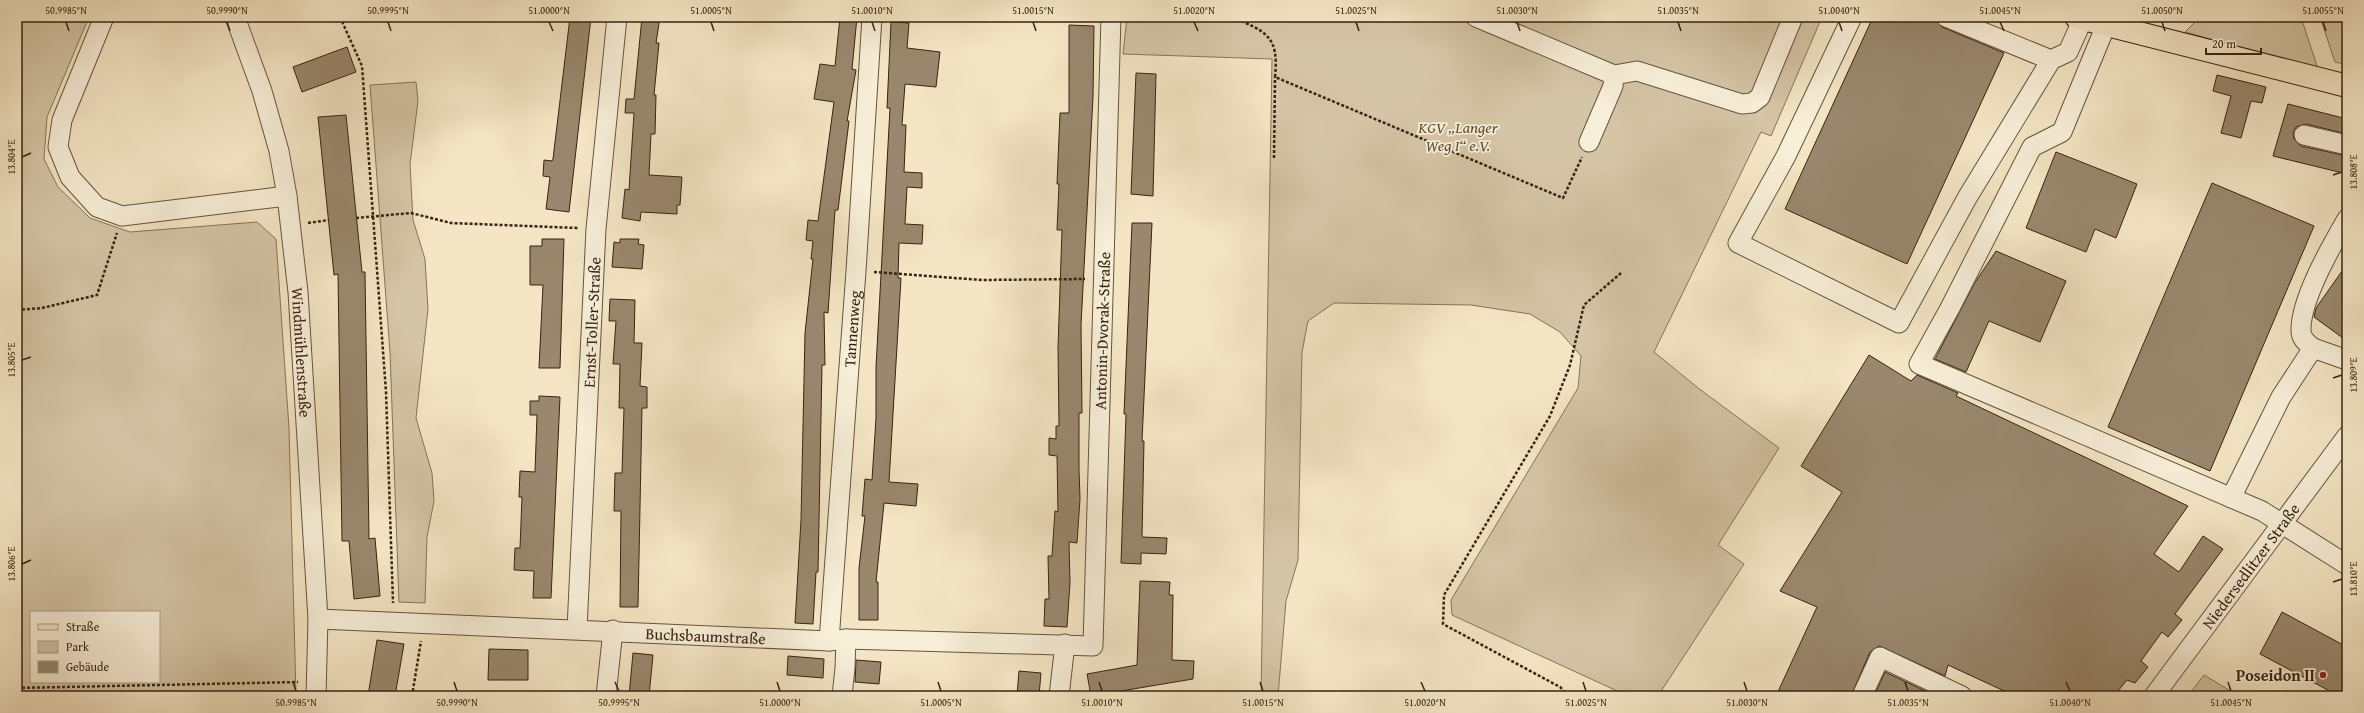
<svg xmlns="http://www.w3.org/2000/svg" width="2364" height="713" font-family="'Gentium Book Plus',serif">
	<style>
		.green { fill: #d4c5a6; stroke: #86745a; fill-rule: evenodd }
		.building { fill: #99886e; stroke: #37230f }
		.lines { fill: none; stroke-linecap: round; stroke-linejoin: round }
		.minor-casing { stroke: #66543c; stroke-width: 21 }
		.major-casing { stroke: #37230f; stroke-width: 24 }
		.path { stroke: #37230f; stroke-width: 2.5; stroke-dasharray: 3 2; stroke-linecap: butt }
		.minor { stroke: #f8efd9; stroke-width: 19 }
		.major { stroke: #f4e6c5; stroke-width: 22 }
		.ticks { fill: none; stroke: #37230f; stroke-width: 1.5 }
		.poi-dot { fill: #8f2418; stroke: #f8efd9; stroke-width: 1.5 }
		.labels { text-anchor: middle; stroke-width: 3.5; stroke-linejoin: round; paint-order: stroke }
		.park-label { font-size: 16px; font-style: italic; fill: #5e4c35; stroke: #f8efd9 }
		.street-label { font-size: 16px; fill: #37230f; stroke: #f8efd9 }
		.poi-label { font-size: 16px; font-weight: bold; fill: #37230f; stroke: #f8efd9; text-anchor: end }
		.neatline { fill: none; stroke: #37230f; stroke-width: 1.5 }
		.ticks-label { font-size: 10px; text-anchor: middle; fill: #37230f }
	</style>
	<rect width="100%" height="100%" fill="#f4e6c5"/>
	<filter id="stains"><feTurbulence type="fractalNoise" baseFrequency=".005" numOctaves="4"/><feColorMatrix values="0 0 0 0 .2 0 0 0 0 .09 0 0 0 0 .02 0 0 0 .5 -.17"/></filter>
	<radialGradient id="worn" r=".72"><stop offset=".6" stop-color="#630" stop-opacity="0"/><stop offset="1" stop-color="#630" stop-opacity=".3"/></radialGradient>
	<!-- green -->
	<path class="green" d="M17,17H89L47,117L44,159L58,187L90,218L130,232L257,222L276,239L289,428L296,696H17ZM31,612H159V682H31Z
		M1127,17H1822L1771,136L1761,132L1654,352L1698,388L1779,448L1718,545L1744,564L1658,696H1628L1452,615L1451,600L1578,388L1581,356L1560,332L1530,314L1471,305L1334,303L1308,321L1302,352L1298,560L1286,601L1278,696H1261L1272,59L1123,54Z
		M2200,17H2301L2318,69L2185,32Z
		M2320,17H2347V65L2335,62Z
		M416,82L418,101L410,164L413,220L425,259L428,309L416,418L432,473L434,501L427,537L425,603L399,602L390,352L370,85Z
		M2204,675L2239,696H2188Z"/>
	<!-- building -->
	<path class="building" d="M570,17H591L569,212L546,209L550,177L543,176L544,160L552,161L553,159Z
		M642,17H660L656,43H659L654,95H656L655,134H651L649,175L682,177L680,205H677V214L641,212L640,221L622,218L625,189L629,190L634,113H625L626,99H634Z
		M840,17H857L852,69L856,70L847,121H849L838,210H835L828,313L824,312L825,365H822L818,572H816L813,624L795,623L801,520L805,333L813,259H811L813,241L806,240L808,220L818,221L834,102L814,99L820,64L835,66Z
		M1873,17H1929L1936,20L1942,27L2004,53L1907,264L1785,209Z
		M891,22L909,23L907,48L940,52L936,87L905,84L902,125H906L904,172L922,173V188L907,187L905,224L923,225L922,244L899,243L898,278H901L889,482L918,484L916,506L884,503L876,582H878V620H859V568L865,516H862L865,479L872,480L876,418V367L890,108H887Z
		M1069,25L1094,26L1093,97L1081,325L1082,413H1079V469L1080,499L1077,543L1069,542L1070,583L1067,627L1044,626L1045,599H1049L1048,556H1052L1055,511L1058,512L1057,456L1049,455V438L1056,439V426H1059L1058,347L1062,230H1057L1059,184H1057L1060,113H1069Z
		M347,47L356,72L302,92L293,67Z
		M1136,73L1156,74L1153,196L1131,194Z
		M2217,75L2266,87L2262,103L2251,101L2241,138L2221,133L2231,96L2213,91Z
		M2288,104L2347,119V134L2306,124L2296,127L2293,133L2294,139L2301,146L2347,156V174L2273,156Z
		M346,115L362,272H365L369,539L375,538L380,596L354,599L349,541H342L338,274L334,275L318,117Z
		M2056,152L2137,184L2116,238L2095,229L2086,252L2026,228Z
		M2212,183L2314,226L2210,471L2108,427Z
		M1132,223H1152L1142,441H1144L1142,537L1167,538L1166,554L1141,553V564L1121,563L1126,414H1124Z
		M542,239H564L560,368H539L543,285H530V246H542Z
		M620,239H639L638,244L644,245L642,269L612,267L614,242L620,243Z
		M1996,251L2066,281L2040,342L1989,321L1966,372L1935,359L1974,284Z
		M2347,264V341L2314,317L2316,308Z
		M610,299L635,300L634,343H642L640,386L647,387V408H642L638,607H620L621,511H614L615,473H622L624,408H619L620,364H613L616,321H609Z
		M1869,355L1911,381L1917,375L1958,393L1956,396L2188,506L2154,554L2179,572L2203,536L2223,549L2175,614L2182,620L2168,637L2162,632L2141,661L2148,667L2135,683L2127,680L2114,696H2015L1948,665L1945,676L1879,646L1870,652L1851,696H1776L1817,607L1780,591L1842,492L1801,466Z
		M539,396L560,397L551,598H533L534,571L514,570L515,548H520L522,497H519L520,471L535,472L537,415H530V401H539Z
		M1140,581L1170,582L1169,595H1173L1172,660L1194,661L1193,679L1091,696L1087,674L1137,665Z
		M2282,612L2347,647V696H2339L2260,654Z
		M377,640L404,644L395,696H368Z
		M489,649L528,650V680H488Z
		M633,653L653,655L649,696H629Z
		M788,656L824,659L823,678L787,675Z
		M856,660L881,662L879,684L855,682Z
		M1019,671L1041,673L1039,696L1017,695Z
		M1885,672L1936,696H1874Z"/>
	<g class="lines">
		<defs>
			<g id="minor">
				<path d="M104,17L62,120L58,147L70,177L97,207L122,216L287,196"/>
				<path id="s1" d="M235,17L262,91L279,151L287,196L298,292L318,619L316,696"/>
				<path d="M1476,17L1614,75L1613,86L1589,142"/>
				<path d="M1852,17L1786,156L1738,243L1899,323L1967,198L2051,60L2068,52L2083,19"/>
				<path d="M1946,17L2051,60"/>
				<path d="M2106,25L2062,132L2032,147L1950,308L1919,364L2262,511L2347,565"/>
				<path d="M1614,75L1637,71L1742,104L1752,103L1760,97L1793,17"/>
				<path d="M2304,135L2347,145"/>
				<path d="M2313,348C2307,343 2301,339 2301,331C2300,300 2332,245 2347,219"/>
				<path d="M2231,498L2281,397L2313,348L2347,360"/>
				<path id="s2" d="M318,619L829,641L846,639L1093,646L1111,17"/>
				<path id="s3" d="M577,629L596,229L617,17"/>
				<path id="s4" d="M829,641L856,271L872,17"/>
				<path d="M606,696L613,630"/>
				<path d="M842,696L845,668L846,639"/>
				<path d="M1059,696L1065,644"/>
				<path d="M1862,696L1880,657L1962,696"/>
				<path id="s5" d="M2154,696L2347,436"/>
			</g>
			<path id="major" d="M2076,17L2347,86"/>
		</defs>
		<!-- minor casing -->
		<use href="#minor" class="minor-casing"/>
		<!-- major casing -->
		<use href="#major" class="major-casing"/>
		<!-- path -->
		<path class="path" d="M340,17L362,66L386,392L393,603
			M1232,17C1267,32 1279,36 1275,77L1563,198L1582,157
			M1274,158L1275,77
			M356,218L411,213L451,223L578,228
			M308,223L329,220
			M874,272L982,280L1085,279
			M17,310L42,308L97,295L117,233
			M17,688L298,682
			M412,696L421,641
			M1569,696L1560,687L1443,624L1444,595L1550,416L1570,365L1584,305L1621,273"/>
		<!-- minor -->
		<use href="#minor" class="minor"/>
		<!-- major -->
		<use href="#major" class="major"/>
	</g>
	<!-- ticks -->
	<path class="ticks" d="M66,22L69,31M227,22L230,31M388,22L391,31M549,22L553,31M711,22L714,31M872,22L875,31M1033,22L1036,31M1194,22L1198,31M1356,22L1359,31M1517,22L1520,31M1678,22L1681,31M1839,22L1842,31M2000,22L2004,31M2162,22L2165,31M2323,22L2326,31M22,157L31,153M2333,175L2342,172M22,360L31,357M2333,378L2342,375M22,564L31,560M2333,582L2342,579M293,682L296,691M454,682L457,691M615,682L619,691M777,682L780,691M938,682L941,691M1099,682L1102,691M1260,682L1263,691M1421,682L1425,691M1583,682L1586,691M1744,682L1747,691M1905,682L1908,691M2066,682L2070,691M2228,682L2231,691"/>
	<!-- markers -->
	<circle class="poi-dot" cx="2323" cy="675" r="4"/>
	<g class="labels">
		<!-- park labels -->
		<g class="park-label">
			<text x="1458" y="133">KGV „Langer<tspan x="1458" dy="18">Weg I“ e.V.</tspan></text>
		</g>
		<!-- street labels -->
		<g class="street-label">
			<text dy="6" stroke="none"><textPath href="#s3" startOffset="307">Ernst-Toller-Straße</textPath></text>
			<text dy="6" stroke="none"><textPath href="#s4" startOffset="313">Tannenweg</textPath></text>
			<text dy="6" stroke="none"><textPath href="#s2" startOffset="1091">Antonin-Dvorak-Straße</textPath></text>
			<text dy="6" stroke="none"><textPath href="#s1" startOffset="344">Windmühlenstraße</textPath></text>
			<text dy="6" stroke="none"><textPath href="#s5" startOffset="162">Niedersedlitzer Straße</textPath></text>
			<text dy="6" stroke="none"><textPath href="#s2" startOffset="388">Buchsbaumstraße</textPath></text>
		</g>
		<!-- poi labels -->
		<g class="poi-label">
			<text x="2315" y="681">Poseidon II</text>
		</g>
	</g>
	<!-- margin -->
	<rect width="2364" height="713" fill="none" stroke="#f4e6c5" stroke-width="44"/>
	<!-- legend -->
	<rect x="30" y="611" width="130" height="72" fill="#f8efd9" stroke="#ab9d88"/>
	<rect x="38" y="624" width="20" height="6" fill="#f4e6c5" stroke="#ab9d88"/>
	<text x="66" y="631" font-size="12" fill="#37230f">Straße</text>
	<rect x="38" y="641" width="20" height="12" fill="#d4c5a6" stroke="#ab9d88"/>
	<text x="66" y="651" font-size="12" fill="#37230f">Park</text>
	<rect x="38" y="661" width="20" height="12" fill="#99886e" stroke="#ab9d88"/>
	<text x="66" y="671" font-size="12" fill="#37230f">Gebäude</text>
	<!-- scale -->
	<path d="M2206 48v6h55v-6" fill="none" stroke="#37230f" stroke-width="2"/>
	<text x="2212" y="48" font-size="12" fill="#37230f" stroke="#f8efd9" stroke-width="3" paint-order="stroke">20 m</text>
	<rect x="22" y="22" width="2320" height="669" class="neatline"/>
	<g class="ticks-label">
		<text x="66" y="14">50.9985°N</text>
		<text x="227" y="14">50.9990°N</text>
		<text x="388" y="14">50.9995°N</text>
		<text x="549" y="14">51.0000°N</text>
		<text x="711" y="14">51.0005°N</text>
		<text x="872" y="14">51.0010°N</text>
		<text x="1033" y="14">51.0015°N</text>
		<text x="1194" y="14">51.0020°N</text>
		<text x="1356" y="14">51.0025°N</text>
		<text x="1517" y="14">51.0030°N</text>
		<text x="1678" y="14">51.0035°N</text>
		<text x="1839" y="14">51.0040°N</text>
		<text x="2000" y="14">51.0045°N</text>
		<text x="2162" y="14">51.0050°N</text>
		<text x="2323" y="14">51.0055°N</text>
		<text transform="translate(11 157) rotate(-90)" y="4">13.804°E</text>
		<text transform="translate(2353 172) rotate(-90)" y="4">13.808°E</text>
		<text transform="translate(11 360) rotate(-90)" y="4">13.805°E</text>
		<text transform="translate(2353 375) rotate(-90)" y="4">13.809°E</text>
		<text transform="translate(11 564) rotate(-90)" y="4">13.806°E</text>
		<text transform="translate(2353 579) rotate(-90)" y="4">13.810°E</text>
		<text x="296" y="706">50.9985°N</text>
		<text x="457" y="706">50.9990°N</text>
		<text x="619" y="706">50.9995°N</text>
		<text x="780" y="706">51.0000°N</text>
		<text x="941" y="706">51.0005°N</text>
		<text x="1102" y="706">51.0010°N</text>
		<text x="1263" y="706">51.0015°N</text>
		<text x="1425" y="706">51.0020°N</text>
		<text x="1586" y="706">51.0025°N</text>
		<text x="1747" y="706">51.0030°N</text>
		<text x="1908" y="706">51.0035°N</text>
		<text x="2070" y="706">51.0040°N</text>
		<text x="2231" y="706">51.0045°N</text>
	</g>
	<rect width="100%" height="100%" filter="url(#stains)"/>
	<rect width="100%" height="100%" fill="url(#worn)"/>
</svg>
